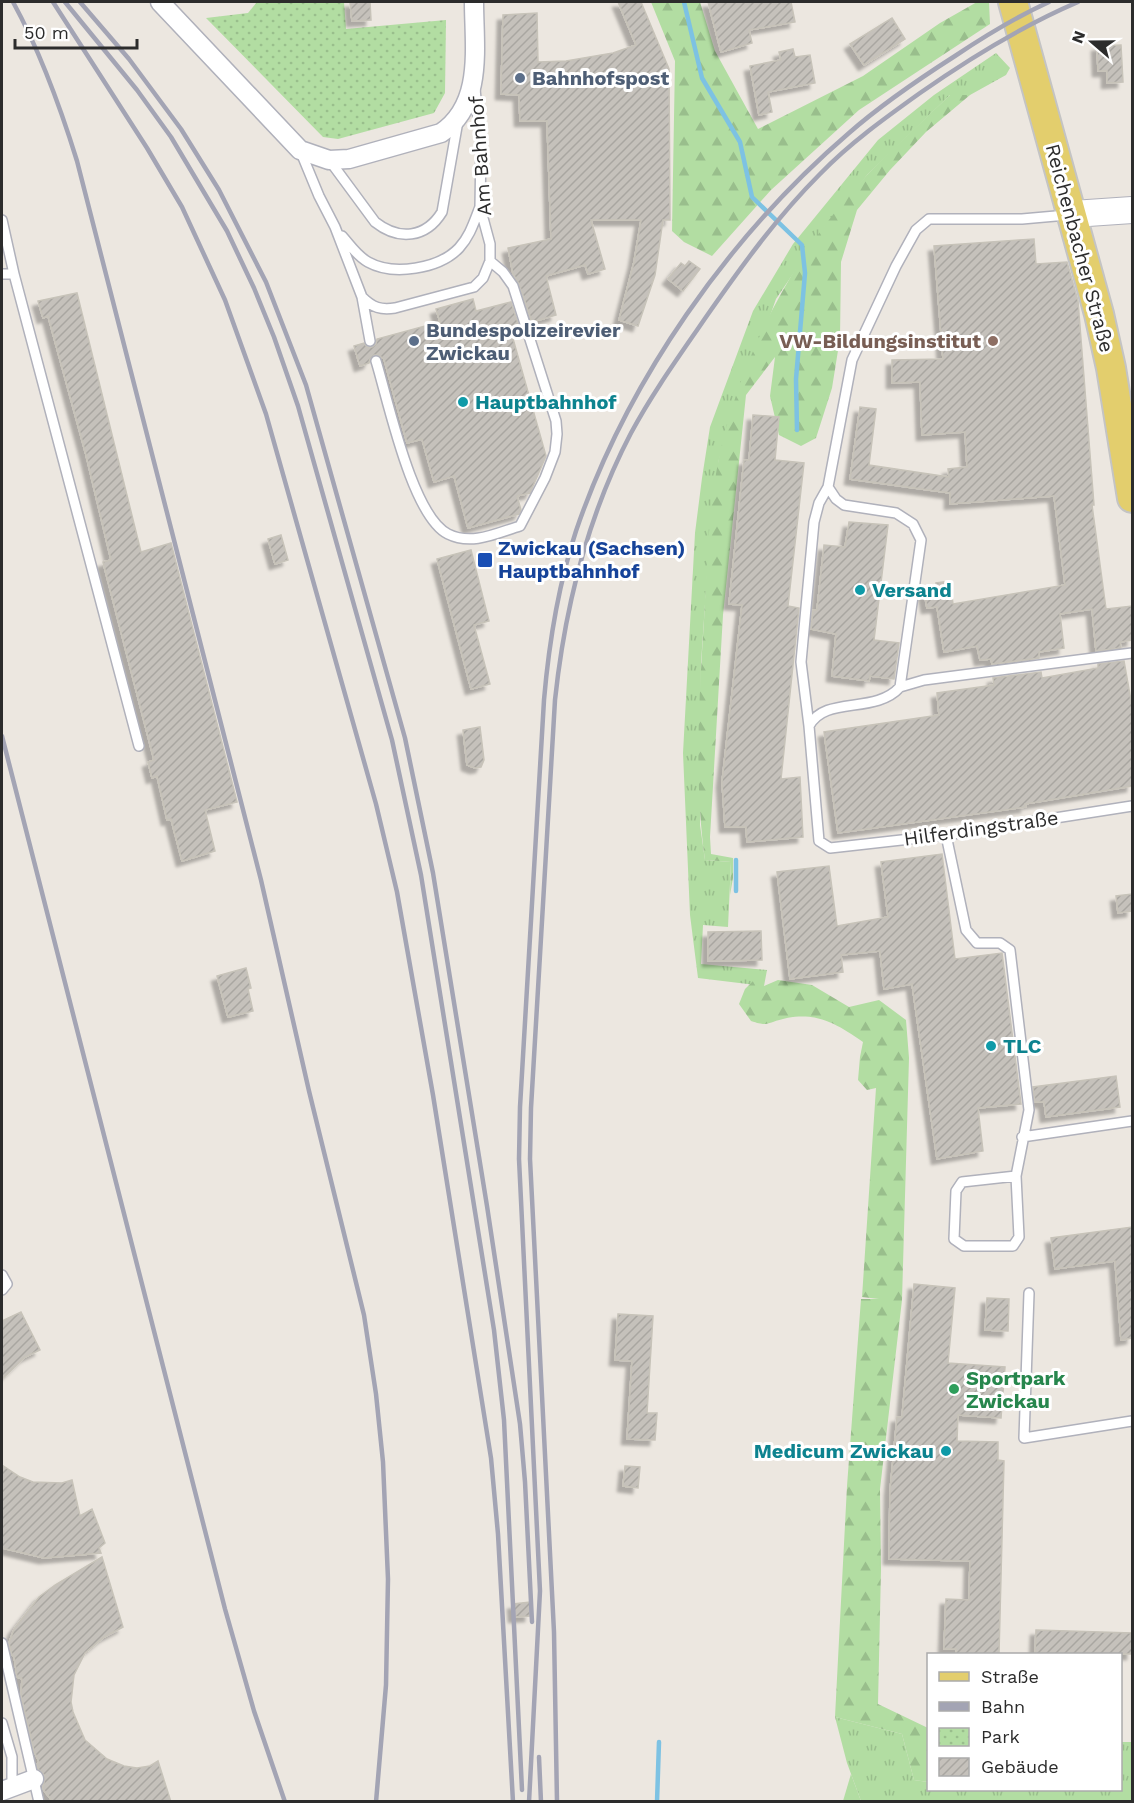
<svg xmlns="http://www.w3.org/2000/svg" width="1134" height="1803" font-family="'Work Sans',sans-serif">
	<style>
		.grass { fill: url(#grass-tufts) }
		.forest { fill: url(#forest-firs) }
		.park { fill: url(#park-dots) }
		.garden { fill: #b2dda2 }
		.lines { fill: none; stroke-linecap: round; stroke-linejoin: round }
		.stream { stroke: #7dc2e3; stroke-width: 4.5 }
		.building { fill: url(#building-hatch); stroke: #c7c3b9; stroke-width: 1.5; filter: url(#shadow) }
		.service-casing { stroke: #b0b1bb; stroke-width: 12 }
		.minor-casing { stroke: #b0b1bb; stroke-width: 21 }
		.secondary-casing { stroke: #b0b1bb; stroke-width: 28 }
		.primary-casing { stroke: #c4c4c4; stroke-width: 32 }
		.service { stroke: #fff; stroke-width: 9 }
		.minor { stroke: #fff; stroke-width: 18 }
		.secondary { stroke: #fff; stroke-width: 26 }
		.primary { stroke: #e3ce6d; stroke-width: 28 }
		.rail { stroke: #a3a4b4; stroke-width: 4.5 }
		.service-dot { fill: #5c6f8a; stroke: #fff; stroke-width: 2 }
		.education-dot { fill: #8d6e63; stroke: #fff; stroke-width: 2 }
		.culture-dot { fill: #0f9aa8; stroke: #fff; stroke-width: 2 }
		.transit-dot { fill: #1a4fb4; stroke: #fff; stroke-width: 2 }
		.leisure-dot { fill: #2e9e5b; stroke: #fff; stroke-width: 2 }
		.labels { text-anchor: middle; stroke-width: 6; stroke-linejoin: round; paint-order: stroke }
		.service-label { font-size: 20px; font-weight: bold; fill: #4e5e75; stroke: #fff; text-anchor: start }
		.street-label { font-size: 20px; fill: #2c2c2c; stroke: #fff }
		.education-label { font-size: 20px; font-weight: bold; fill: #785e54; stroke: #fff; text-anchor: end }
		.culture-label { font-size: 20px; font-weight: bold; fill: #0d838f; stroke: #fff; text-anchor: start }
		.transit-label { font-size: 20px; font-weight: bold; fill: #164399; stroke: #fff; text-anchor: start }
		.leisure-label { font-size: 20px; font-weight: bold; fill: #27864d; stroke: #fff; text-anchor: start }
	</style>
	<defs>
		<pattern id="grass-tufts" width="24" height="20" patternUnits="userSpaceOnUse" patternTransform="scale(1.5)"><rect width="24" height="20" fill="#b2dda2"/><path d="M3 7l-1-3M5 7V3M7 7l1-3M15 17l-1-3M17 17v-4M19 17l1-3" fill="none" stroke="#99be8c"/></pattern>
		<pattern id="forest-firs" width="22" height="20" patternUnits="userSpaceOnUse" patternTransform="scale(1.5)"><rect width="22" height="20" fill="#b2dda2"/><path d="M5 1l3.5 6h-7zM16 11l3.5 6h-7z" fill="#99be8c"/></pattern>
		<pattern id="park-dots" width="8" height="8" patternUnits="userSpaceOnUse" patternTransform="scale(1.5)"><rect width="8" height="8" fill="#b2dda2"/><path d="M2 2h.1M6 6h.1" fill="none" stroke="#99be8c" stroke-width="1.8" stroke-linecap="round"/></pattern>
		<pattern id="building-hatch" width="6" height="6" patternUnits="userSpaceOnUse" patternTransform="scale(1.5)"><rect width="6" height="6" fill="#c5c1bb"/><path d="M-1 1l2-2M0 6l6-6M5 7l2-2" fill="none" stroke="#a9a6a1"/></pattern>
		<filter id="shadow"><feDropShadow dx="-5.5" dy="5.5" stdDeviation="1.5" flood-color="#0004"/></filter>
	</defs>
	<rect width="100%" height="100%" fill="#ece7e0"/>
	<!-- grass -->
	<path class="grass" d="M996,53L1010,68L1006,75L970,95H950L868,174L826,225L776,299L719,459L710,531L701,663L700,825L705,860L731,862L728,927L703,925L701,964L767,970L764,986L698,978L690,915L683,753L695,533L702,478L710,427L753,311L793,244L878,140L934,95Z
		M835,1717L902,1734L914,1780L928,1782V1790H1120L1121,1742H1132V1801H861L847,1763Z"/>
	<!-- forest -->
	<path class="forest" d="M651,2H700L715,51L758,129L863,76L940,23L977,2H989L990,24L859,110L771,190L712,256L684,242L672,231L675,61Z
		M950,95H970L926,132L890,170L857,210L841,262L840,338L832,388L816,438L801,446L779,435L770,396L775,357L746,395L723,615L710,837L711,854L733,858V878L730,895L731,862L705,860C694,782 699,698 704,620C707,567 708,511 719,458C740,356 796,249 869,173C895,146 923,121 950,95Z
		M754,980L764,986L778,980L812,985L849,1007L879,1000L906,1020L909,1058L902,1300L880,1489L881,1569L878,1704L928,1728V1782L914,1780L902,1734L835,1717L847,1486L861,1299H879L862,1297L876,1088L867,1090L858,1080L860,1057L863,1042C837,1024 816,1011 783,1019C766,1023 769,1027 751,1021L739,1004L745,989Z"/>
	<!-- park -->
	<path class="park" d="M257,2H344L346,29L446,20L445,93L434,113L338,139L323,137L206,18L248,13Z"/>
	<!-- garden -->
	<path class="garden" d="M851,1774L861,1801H843Z"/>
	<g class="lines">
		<!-- stream -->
		<path class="stream" d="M684,2L702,78L740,142L752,197L802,245L805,273L796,379L797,430
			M736,891V860
			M657,1802L659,1742"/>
	</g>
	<!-- building -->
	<path class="building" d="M350,2H370L371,20L352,21Z
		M618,2H641L669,69L670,220H663L655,275L638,326L619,320L634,262L641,220H591L605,269L588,274L585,265L546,276L556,315L532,322L519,284L513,274L508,248L551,239L547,121H520L519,95L501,94L503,15L537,13L538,62L566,61L613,53L636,45Z
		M708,2H791L795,22L749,30L752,43L721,52Z
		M892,18L905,39L864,65L850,44Z
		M1121,45L1123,82L1107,83V71H1098L1097,46Z
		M793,49L795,57L810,55L815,83L768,92L772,112L759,115L750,66L781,60L779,52Z
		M1034,239L1036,264L1067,262L1078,301L1094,505H1092L1106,609L1132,606V640L1120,642L1121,648L1096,651L1092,609L1060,614L1064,648L1039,652V658L992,664L991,659L980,660L977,646L944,652L937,607L927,608L924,592L937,590L936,583L950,581L953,604L1065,585L1054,496L950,504V493L850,479L860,407L876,409L869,465L949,477L948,469L967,467L965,432L922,435L920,382L892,383V360L943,359L934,246Z
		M689,261L700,269L683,291L668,279L681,263L685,266Z
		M77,293L141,552L171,543L237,802L205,810L215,851L182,861L171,819L167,820L157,776L152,778L148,762L154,760L103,562L111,560L86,455L48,316L43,318L38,301Z
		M473,299L476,311L511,302L519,326L510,328L546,456L530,493L517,496L521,510L519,514L468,528L454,476L434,482L422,439L407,443L384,359L378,355H374L370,359L369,363L360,366L354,346L364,343L367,347H372L376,344L377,339L440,322L436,309Z
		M753,415L779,417L775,460L804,463L788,606L799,608L781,779L800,777L803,837L747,842L746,827H725L722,782L742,605L729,604L744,460H749Z
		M849,522L888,525L874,640L899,643L894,679L870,676L869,681L832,676L836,634L811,629L813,610H817L824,545L845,547Z
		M281,535L288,560L275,564L268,539Z
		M471,550L489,621L474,625L490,684L471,689L437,559Z
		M1124,661L1132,706V786L1025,804L1026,807L838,833L824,732L939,715L937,693L994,685L993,678L1041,672L1042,678L1098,668V664Z
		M480,727L484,760L481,767L475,768L467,765L463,730Z
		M942,854L955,959L1002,953L1021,1104L978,1108L983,1151L937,1159L912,984L884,989L880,951L841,955L843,972L790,979L777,872L829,866L837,926L888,917L881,862Z
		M1132,894V911L1118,913L1116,896Z
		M761,931L762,960L708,961V932Z
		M246,968L251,988L248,989L253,1011L228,1017L217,976Z
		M1116,1076L1120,1107L1046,1117L1044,1102H1035L1033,1087Z
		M1132,1227V1338L1121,1340L1115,1261L1055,1269L1051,1238Z
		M914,1284L955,1288L948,1363L1005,1367L1001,1418L958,1415L957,1441L998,1442V1460L1004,1461L999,1654H956V1649H944L946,1599L969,1600L970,1561L889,1559L890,1491L897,1417H902Z
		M987,1298L1009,1299L1008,1331L985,1330Z
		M21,1312L40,1350L25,1357L2,1379V1321Z
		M618,1314L653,1316L647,1413H657L655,1440L627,1439L632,1361L615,1360Z
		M2,1465L20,1477L33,1482L62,1483L72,1480L80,1516L92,1509L105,1543L99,1548L101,1553L44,1558L2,1548Z
		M625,1466L640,1467L638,1488L623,1486Z
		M102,1557L123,1627L104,1637L85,1653L74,1675L71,1702L73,1712L85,1740L107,1759L124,1766L137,1768L150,1766L158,1761L171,1802H53L43,1789L45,1776L38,1769L37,1764L39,1762L34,1751L21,1695L22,1679L17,1677L14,1656L12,1655L9,1643L14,1629L39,1597L55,1585Z
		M530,1602V1616L514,1617L513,1604Z
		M1036,1630L1132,1633V1654H1035Z"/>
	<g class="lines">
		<defs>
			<path id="service" d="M300,150L319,196L335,227L362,297C373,308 381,310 395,308L474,287L483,278L490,261V244L480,207L481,147L475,89
				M330,161L375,222C399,241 426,238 442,212L458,121
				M1067,215L1022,219H929L916,230L896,266L852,360L828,487L836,499L844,505L896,513L913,524L921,540L900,687C875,715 825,695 809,726L819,841L830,848L946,835L1132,806
				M2,220L14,274H2
				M342,236C350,245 357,256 368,262C393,276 439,269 459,248C470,236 474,222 480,207
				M14,274L139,746
				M362,297L370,341
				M376,361C388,400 412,516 448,534C472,546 497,533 520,526L545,478L555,452L557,434L556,421L513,286L503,272L490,261
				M900,687L924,680L1132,653
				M809,726L801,662L808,586L814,522L819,503L828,487
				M946,835L966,930L977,943H1000L1010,950L1029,1110L1016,1176L962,1182L956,1191L954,1239L964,1246H1013L1019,1237L1016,1176
				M1022,1137L1132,1121
				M2,1275L7,1284L2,1290
				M1029,1293L1024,1438L1132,1421
				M2,1643L39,1802
				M2,1723L12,1757V1787"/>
			<path id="minor" d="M160,2L300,150L329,160L349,159L441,133C484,104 474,47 474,2
				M2,1791L34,1779"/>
			<path id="secondary" d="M1073,214L1132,210"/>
			<path id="primary" d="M1013,2L1099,314L1111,368L1132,498"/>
		</defs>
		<!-- service casing -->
		<use href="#service" class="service-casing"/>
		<!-- minor casing -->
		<use href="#minor" class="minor-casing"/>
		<!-- secondary casing -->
		<use href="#secondary" class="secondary-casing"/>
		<!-- primary casing -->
		<use href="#primary" class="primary-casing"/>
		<!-- service -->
		<use href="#service" class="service"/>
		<!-- minor -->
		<use href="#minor" class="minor"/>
		<!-- secondary -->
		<use href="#secondary" class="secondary"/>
		<!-- primary -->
		<use href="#primary" class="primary"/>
		<!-- rail -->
		<path class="rail" d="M13,2C41,53 60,106 77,161L261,880L309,1091L364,1315L376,1394L383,1462L388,1579L386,1685L376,1802
			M53,2L147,148L182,207L225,300L266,414L376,804L397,892L433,1095L491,1458L498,1534L513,1802
			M65,2L137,90L171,137L227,231L254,288L274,337L298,406L392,740L421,875L494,1330L504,1420L522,1790
			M80,2L129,59L181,129L219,190L266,282L306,385L405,738L433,873L487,1206L520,1424L525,1482L532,1622
			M2,736L225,1609L254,1711L285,1802
			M539,1757L541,1802
			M529,1802L540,1591L519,1159L520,1107L544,700C549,642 558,586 576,531C627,381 729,236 849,133C882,104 919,79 955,56C985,36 1016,17 1049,2
			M557,1802L554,1632L530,1159L531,1108L555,700C565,606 587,517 631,433C653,392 680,355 706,317C741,267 776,218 820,174C850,143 885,118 920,93C970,58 1022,26 1078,2"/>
	</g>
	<!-- markers -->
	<g class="service-dot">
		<circle cx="520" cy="78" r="6"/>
		<circle cx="414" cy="341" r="6"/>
	</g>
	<circle class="education-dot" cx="993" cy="341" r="6"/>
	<g class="culture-dot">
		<circle cx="463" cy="402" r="6"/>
		<circle cx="860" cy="590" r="6"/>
		<circle cx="991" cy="1046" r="6"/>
		<circle cx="946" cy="1451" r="6"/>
	</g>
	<rect class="transit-dot" x="477" y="552" width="16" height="16" rx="3"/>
	<circle class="leisure-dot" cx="954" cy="1389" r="6"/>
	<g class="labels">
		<!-- service labels -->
		<g class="service-label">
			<text x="532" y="85">Bahnhofspost</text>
			<text x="426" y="337">Bundespolizeirevier<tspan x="426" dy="23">Zwickau</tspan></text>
		</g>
		<!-- street labels -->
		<g class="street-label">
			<text transform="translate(480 156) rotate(-94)" y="7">Am Bahnhof</text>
			<text transform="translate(1080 248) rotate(75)" y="7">Reichenbacher Straße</text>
			<text transform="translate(981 828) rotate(-8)" y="7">Hilferdingstraße</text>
		</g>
		<!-- education labels -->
		<g class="education-label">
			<text x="981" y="348">VW-Bildungsinstitut</text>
		</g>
		<!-- culture labels -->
		<g class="culture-label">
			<text x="475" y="409">Hauptbahnhof</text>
			<text x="872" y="597">Versand</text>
			<text x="1003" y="1053">TLC</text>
			<text x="934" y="1458" text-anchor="end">Medicum Zwickau</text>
		</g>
		<!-- transit labels -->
		<g class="transit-label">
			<text x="498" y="555">Zwickau (Sachsen)<tspan x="498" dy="23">Hauptbahnhof</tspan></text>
		</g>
		<!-- leisure labels -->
		<g class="leisure-label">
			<text x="966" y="1385">Sportpark<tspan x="966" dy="23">Zwickau</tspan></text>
		</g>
	</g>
	<!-- border -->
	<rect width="1134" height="1803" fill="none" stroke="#2c2c2c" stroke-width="6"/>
	<!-- legend -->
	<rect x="927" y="1653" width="195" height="138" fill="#ffffff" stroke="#ababab" stroke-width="1.5"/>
	<rect x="939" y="1672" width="30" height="9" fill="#e3ce6d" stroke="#ababab" stroke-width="1.5"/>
	<text x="981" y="1683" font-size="18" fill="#2c2c2c">Straße</text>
	<rect x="939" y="1702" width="30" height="9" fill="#a3a4b4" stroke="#ababab" stroke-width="1.5"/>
	<text x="981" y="1713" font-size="18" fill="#2c2c2c">Bahn</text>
	<rect x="939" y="1728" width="30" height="18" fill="url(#park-dots)" stroke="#ababab" stroke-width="1.5"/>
	<text x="981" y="1743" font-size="18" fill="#2c2c2c">Park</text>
	<rect x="939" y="1758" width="30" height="18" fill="url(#building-hatch)" stroke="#ababab" stroke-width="1.5"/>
	<text x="981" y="1773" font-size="18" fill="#2c2c2c">Gebäude</text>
	<!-- north arrow -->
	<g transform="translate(1092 42) rotate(290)" stroke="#ffffff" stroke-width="4.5" paint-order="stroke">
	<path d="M0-4.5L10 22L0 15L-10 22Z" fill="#2c2c2c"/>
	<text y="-9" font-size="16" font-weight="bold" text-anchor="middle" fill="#2c2c2c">N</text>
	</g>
	<!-- scale -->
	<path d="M15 39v9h122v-9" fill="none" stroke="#2c2c2c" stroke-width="3"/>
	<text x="24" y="39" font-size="18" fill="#2c2c2c" stroke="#ffffff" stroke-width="4.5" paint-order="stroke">50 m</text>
</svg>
